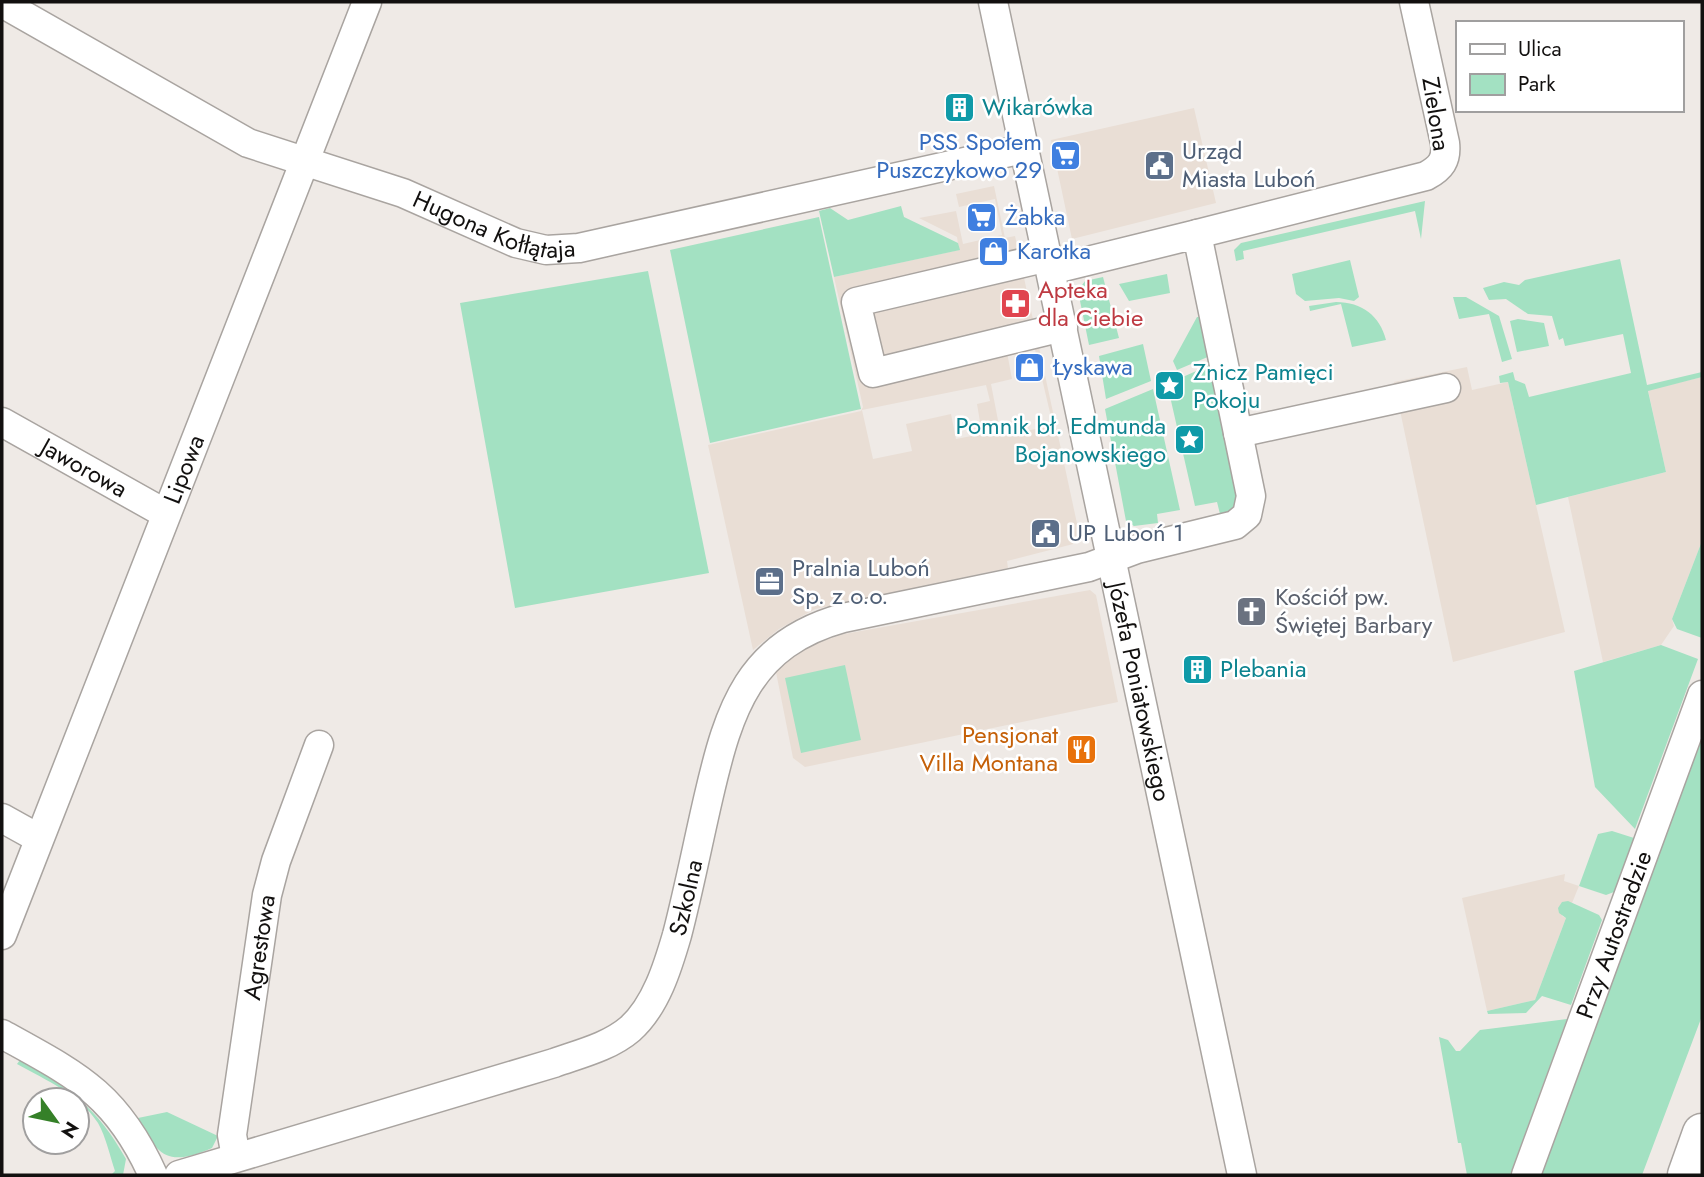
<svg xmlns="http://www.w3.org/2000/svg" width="1704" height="1177" font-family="Jost,sans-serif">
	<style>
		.built { fill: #e9ded5; fill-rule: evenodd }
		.green { fill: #a3e1c2 }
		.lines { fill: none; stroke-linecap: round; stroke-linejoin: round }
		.minor-casing { stroke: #a9a4a0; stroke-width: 31 }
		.highway-casing { stroke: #a9a4a0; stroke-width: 41 }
		.minor { stroke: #fff; stroke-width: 28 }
		.highway { stroke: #fff; stroke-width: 38 }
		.labels { text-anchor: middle; stroke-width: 5; stroke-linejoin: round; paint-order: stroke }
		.culture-label { font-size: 24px; fill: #0d838f; stroke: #fff; text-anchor: start }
		.street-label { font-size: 24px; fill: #12100f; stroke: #fff }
		.shop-label { font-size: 24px; fill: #366cbe; stroke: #fff; text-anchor: start }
		.service-label { font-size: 24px; fill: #4e5e75; stroke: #fff; text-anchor: start }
		.health-label { font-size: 24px; fill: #be3a42; stroke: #fff; text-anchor: start }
		.worship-label { font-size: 24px; fill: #5b616d; stroke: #fff; text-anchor: start }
		.food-label { font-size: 24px; fill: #c56008; stroke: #fff; text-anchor: end }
	</style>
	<rect width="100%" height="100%" fill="#efeae6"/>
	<!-- built -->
	<path class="built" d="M1194,108L1216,203L1072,239L1051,140Z
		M994,186L1005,238L1015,236L1081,542L1007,561L1008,568L815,609L779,629L753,650L708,445L861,411L863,407L834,277L959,250L957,237L919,218L956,211L963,244L1002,235L995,199L959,207L956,194ZM1033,341L1052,421L1050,426L1001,436L991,384L1012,379L1006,347ZM986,385L990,401L977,404L982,434L956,439L951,414L906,424L912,451L873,459L862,410Z
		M1467,367L1472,390L1508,382L1565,632L1453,662L1394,382Z
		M1702,377V541L1672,619L1674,626L1661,645L1603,662L1568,497L1666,472L1648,390Z
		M1090,590L1096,595L1118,702L805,767L793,758L775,667L799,649L844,634Z
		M1565,874L1564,881L1579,886L1572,903L1562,902V916L1566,918L1535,1000L1487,1011L1462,898Z"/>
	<!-- green -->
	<path class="green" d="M1425,201L1421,239L1415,211L1243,251L1244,259L1236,261L1234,250L1241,243Z
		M901,206L904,217L958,243L960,250L834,277L819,211L830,208L848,220Z
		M819,217L861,409L710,443L670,250Z
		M1620,259L1647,385L1702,372V377L1648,391L1666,472L1536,505L1508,382L1500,383L1499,376L1513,372L1515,380L1525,384L1529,397L1631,373L1623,334L1565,346L1563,338L1559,340L1552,316L1528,314L1506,299L1489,300L1483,288L1504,282L1519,285L1525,280Z
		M1350,260L1359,297L1354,301L1339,298L1305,301L1296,294L1292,274Z
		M648,271L709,573L515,608L460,303Z
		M1167,274L1170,293L1129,301L1119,284Z
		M1103,277L1119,338L1089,345L1078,291L1085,281Z
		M1453,297H1466L1499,316L1512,359L1502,362L1489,314L1459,319Z
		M1336,302C1362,302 1380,316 1386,340L1352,347L1341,304L1310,311L1309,306Z
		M1197,317H1201L1210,356L1177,370L1173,361Z
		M1518,319L1544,323L1549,346L1517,352L1510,321Z
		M1143,344L1151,381L1106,399L1099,356Z
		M1212,364L1240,495L1236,509L1221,518L1217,502L1195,506L1169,392L1178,388L1176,380Z
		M1153,389L1180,510L1157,514L1158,523L1134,526L1126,521L1105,409Z
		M1702,541V638L1677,629L1672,619Z
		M1661,645L1698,659L1635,829L1595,787L1574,671Z
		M845,665L861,740L801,753L785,678Z
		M1702,727V1016L1642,1175H1538Z
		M1612,831L1634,838L1614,892L1606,895L1579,886L1598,834Z
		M1568,901L1599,915L1602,920L1571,1005L1542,996L1526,1013L1488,1014L1487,1011L1535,1000L1566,918L1559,913L1558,908L1562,902Z
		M1567,1019L1510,1175H1467L1461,1143H1458L1439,1037L1448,1040L1456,1051H1460L1480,1030Z
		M20,1060C70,1089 97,1107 126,1159L123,1175H111L115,1171C110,1156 106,1137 98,1123C80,1095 46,1080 17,1064Z
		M167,1112L218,1136L212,1148C170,1166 158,1159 138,1118Z"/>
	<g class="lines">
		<defs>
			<g id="minor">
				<path id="s1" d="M993,2L1242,1175"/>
				<path id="s2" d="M2,3L248,143L403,193L516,243L546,250L579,248L1023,149"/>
				<path d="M1197,234L1426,176C1441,168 1447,160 1445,143L1414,2"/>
				<path d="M1048,257L856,302L873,373L1063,327"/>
				<path id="s3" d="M2,422L166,514"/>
				<path d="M1238,433L1446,388"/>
				<path d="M2,818L38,838"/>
				<path id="s4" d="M2,935L367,2"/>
				<path d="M2,1034C76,1075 116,1093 153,1175"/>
				<path id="s5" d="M236,1157L232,1135L267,895L276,861L319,745"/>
				<path id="s6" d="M179,1175L554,1063C579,1054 609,1047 630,1029C656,1006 668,966 677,935C689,889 698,842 709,795C729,709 749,644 843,618L1089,567L1137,549L1235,525L1247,515L1251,496L1197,234L1051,270"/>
				<path id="s7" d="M1526,1175L1702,695"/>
			</g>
			<path id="highway" d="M1687,1175L1702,1133"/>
		</defs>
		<!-- minor casing -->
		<use href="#minor" class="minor-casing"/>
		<!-- highway casing -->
		<use href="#highway" class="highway-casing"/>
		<!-- minor -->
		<use href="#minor" class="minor"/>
		<!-- highway -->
		<use href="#highway" class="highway"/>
	</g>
	<!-- icons -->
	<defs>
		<symbol id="building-square" viewBox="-11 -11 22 22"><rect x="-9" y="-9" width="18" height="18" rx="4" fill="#0f9aa8" stroke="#fff"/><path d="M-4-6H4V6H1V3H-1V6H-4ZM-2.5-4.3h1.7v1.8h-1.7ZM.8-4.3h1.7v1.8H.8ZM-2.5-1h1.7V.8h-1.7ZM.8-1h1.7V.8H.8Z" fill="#fff"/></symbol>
		<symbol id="supermarket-square" viewBox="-11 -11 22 22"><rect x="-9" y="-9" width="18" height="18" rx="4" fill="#3f7fe0" stroke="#fff"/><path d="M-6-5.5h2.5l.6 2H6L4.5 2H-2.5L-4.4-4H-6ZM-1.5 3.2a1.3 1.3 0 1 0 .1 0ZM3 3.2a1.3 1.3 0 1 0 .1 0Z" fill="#fff"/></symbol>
		<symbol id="civic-square" viewBox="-11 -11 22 22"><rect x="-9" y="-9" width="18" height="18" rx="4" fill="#5c6f8a" stroke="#fff"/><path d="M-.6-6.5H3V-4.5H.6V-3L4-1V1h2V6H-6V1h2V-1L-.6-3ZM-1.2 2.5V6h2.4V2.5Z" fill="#fff"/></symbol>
		<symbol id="shop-square" viewBox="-11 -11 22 22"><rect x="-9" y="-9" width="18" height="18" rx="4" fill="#3f7fe0" stroke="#fff"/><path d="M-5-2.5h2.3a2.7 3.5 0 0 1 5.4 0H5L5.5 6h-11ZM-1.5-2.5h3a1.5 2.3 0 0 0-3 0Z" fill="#fff"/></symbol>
		<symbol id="pharmacy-square" viewBox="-11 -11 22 22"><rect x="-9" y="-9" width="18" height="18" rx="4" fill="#e0444e" stroke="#fff"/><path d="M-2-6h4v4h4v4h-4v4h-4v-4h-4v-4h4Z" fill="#fff"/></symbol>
		<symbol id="sight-square" viewBox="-11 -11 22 22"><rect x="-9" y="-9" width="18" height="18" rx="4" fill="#0f9aa8" stroke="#fff"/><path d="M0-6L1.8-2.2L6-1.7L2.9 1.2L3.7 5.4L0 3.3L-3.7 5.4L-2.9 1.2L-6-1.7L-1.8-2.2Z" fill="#fff"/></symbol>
		<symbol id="office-square" viewBox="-11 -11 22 22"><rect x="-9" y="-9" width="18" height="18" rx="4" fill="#5c6f8a" stroke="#fff"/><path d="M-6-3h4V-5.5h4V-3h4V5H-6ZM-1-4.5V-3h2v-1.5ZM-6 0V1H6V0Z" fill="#fff"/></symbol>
		<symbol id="church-square" viewBox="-11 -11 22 22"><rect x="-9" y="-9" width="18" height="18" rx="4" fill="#6b7280" stroke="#fff"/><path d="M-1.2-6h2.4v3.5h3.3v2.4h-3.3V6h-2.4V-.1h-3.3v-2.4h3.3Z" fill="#fff"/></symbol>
		<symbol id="restaurant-square" viewBox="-11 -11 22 22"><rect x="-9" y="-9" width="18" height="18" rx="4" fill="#e8710a" stroke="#fff"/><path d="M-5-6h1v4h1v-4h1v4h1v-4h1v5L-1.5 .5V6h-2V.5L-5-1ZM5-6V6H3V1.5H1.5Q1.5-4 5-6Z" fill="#fff"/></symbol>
	</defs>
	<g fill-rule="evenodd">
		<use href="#building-square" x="942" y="90" width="35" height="35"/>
		<use href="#supermarket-square" x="1048" y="138" width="35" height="35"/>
		<use href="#civic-square" x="1142" y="148" width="35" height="35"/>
		<use href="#supermarket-square" x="964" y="200" width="35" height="35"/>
		<use href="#shop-square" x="976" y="234" width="35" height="35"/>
		<use href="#pharmacy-square" x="998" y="286" width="35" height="35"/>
		<use href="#shop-square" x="1012" y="350" width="35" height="35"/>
		<use href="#sight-square" x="1152" y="368" width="35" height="35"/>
		<use href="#sight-square" x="1172" y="422" width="35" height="35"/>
		<use href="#civic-square" x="1028" y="516" width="35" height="35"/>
		<use href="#office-square" x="752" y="564" width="35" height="35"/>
		<use href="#church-square" x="1234" y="594" width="35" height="35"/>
		<use href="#building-square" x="1180" y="652" width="35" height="35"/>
		<use href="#restaurant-square" x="1064" y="732" width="35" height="35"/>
	</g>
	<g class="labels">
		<!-- culture labels -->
		<g class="culture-label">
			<text x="982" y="115">Wikarówka</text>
			<text x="1193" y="380">Znicz Pamięci<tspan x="1193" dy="28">Pokoju</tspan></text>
			<text x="1166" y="434" text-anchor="end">Pomnik bł. Edmunda<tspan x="1166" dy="28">Bojanowskiego</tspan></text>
			<text x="1220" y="677">Plebania</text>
		</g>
		<!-- street labels -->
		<g class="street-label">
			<text transform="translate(1436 114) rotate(81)" y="8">Zielona</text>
			<text dy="8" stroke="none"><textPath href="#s2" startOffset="544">Hugona Kołłątaja</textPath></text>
			<text dy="8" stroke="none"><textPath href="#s3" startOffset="94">Jaworowa</textPath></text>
			<text dy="8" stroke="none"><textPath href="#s4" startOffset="500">Lipowa</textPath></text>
			<text dy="8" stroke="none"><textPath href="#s1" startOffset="705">Józefa Poniatowskiego</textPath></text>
			<text dy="8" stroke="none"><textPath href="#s6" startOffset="620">Szkolna</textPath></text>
			<text dy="8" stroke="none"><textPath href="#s7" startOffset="256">Przy Autostradzie</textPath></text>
			<text dy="8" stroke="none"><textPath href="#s5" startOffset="212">Agrestowa</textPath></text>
		</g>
		<!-- shop labels -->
		<g class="shop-label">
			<text x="1042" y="150" text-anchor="end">PSS Społem<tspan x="1042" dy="28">Puszczykowo 29</tspan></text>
			<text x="1005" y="225">Żabka</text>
			<text x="1017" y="259">Karotka</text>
			<text x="1053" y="375">Łyskawa</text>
		</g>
		<!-- service labels -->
		<g class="service-label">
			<text x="1182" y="159">Urząd<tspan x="1182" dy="28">Miasta Luboń</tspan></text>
			<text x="1068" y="541">UP Luboń 1</text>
			<text x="792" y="576">Pralnia Luboń<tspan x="792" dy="28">Sp. z o.o.</tspan></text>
		</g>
		<!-- health labels -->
		<g class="health-label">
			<text x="1038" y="298">Apteka<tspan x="1038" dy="28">dla Ciebie</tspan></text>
		</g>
		<!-- worship labels -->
		<g class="worship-label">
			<text x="1275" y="605">Kościół pw.<tspan x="1275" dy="28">Świętej Barbary</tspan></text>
		</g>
		<!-- food labels -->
		<g class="food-label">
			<text x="1058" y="743">Pensjonat<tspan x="1058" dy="28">Villa Montana</tspan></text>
		</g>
	</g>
	<!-- border -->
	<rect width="1704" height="1177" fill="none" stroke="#12100f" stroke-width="7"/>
	<!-- legend -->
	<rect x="1456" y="21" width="228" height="91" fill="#ffffff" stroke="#a09f9f" stroke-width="2"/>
	<rect x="1470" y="44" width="35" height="10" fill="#ffffff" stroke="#a09f9f" stroke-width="2"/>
	<text x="1518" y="56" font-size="21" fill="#12100f">Ulica</text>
	<rect x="1470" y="74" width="35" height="21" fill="#a3e1c2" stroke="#a09f9f" stroke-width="2"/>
	<text x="1518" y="91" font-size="21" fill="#12100f">Park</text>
	<!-- north arrow -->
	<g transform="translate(56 1121) rotate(123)"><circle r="33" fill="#ffffff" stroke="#a09f9f" stroke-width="2"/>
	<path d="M0-5L12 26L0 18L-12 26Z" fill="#358028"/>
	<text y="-10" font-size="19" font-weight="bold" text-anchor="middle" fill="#12100f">N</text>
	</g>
</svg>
